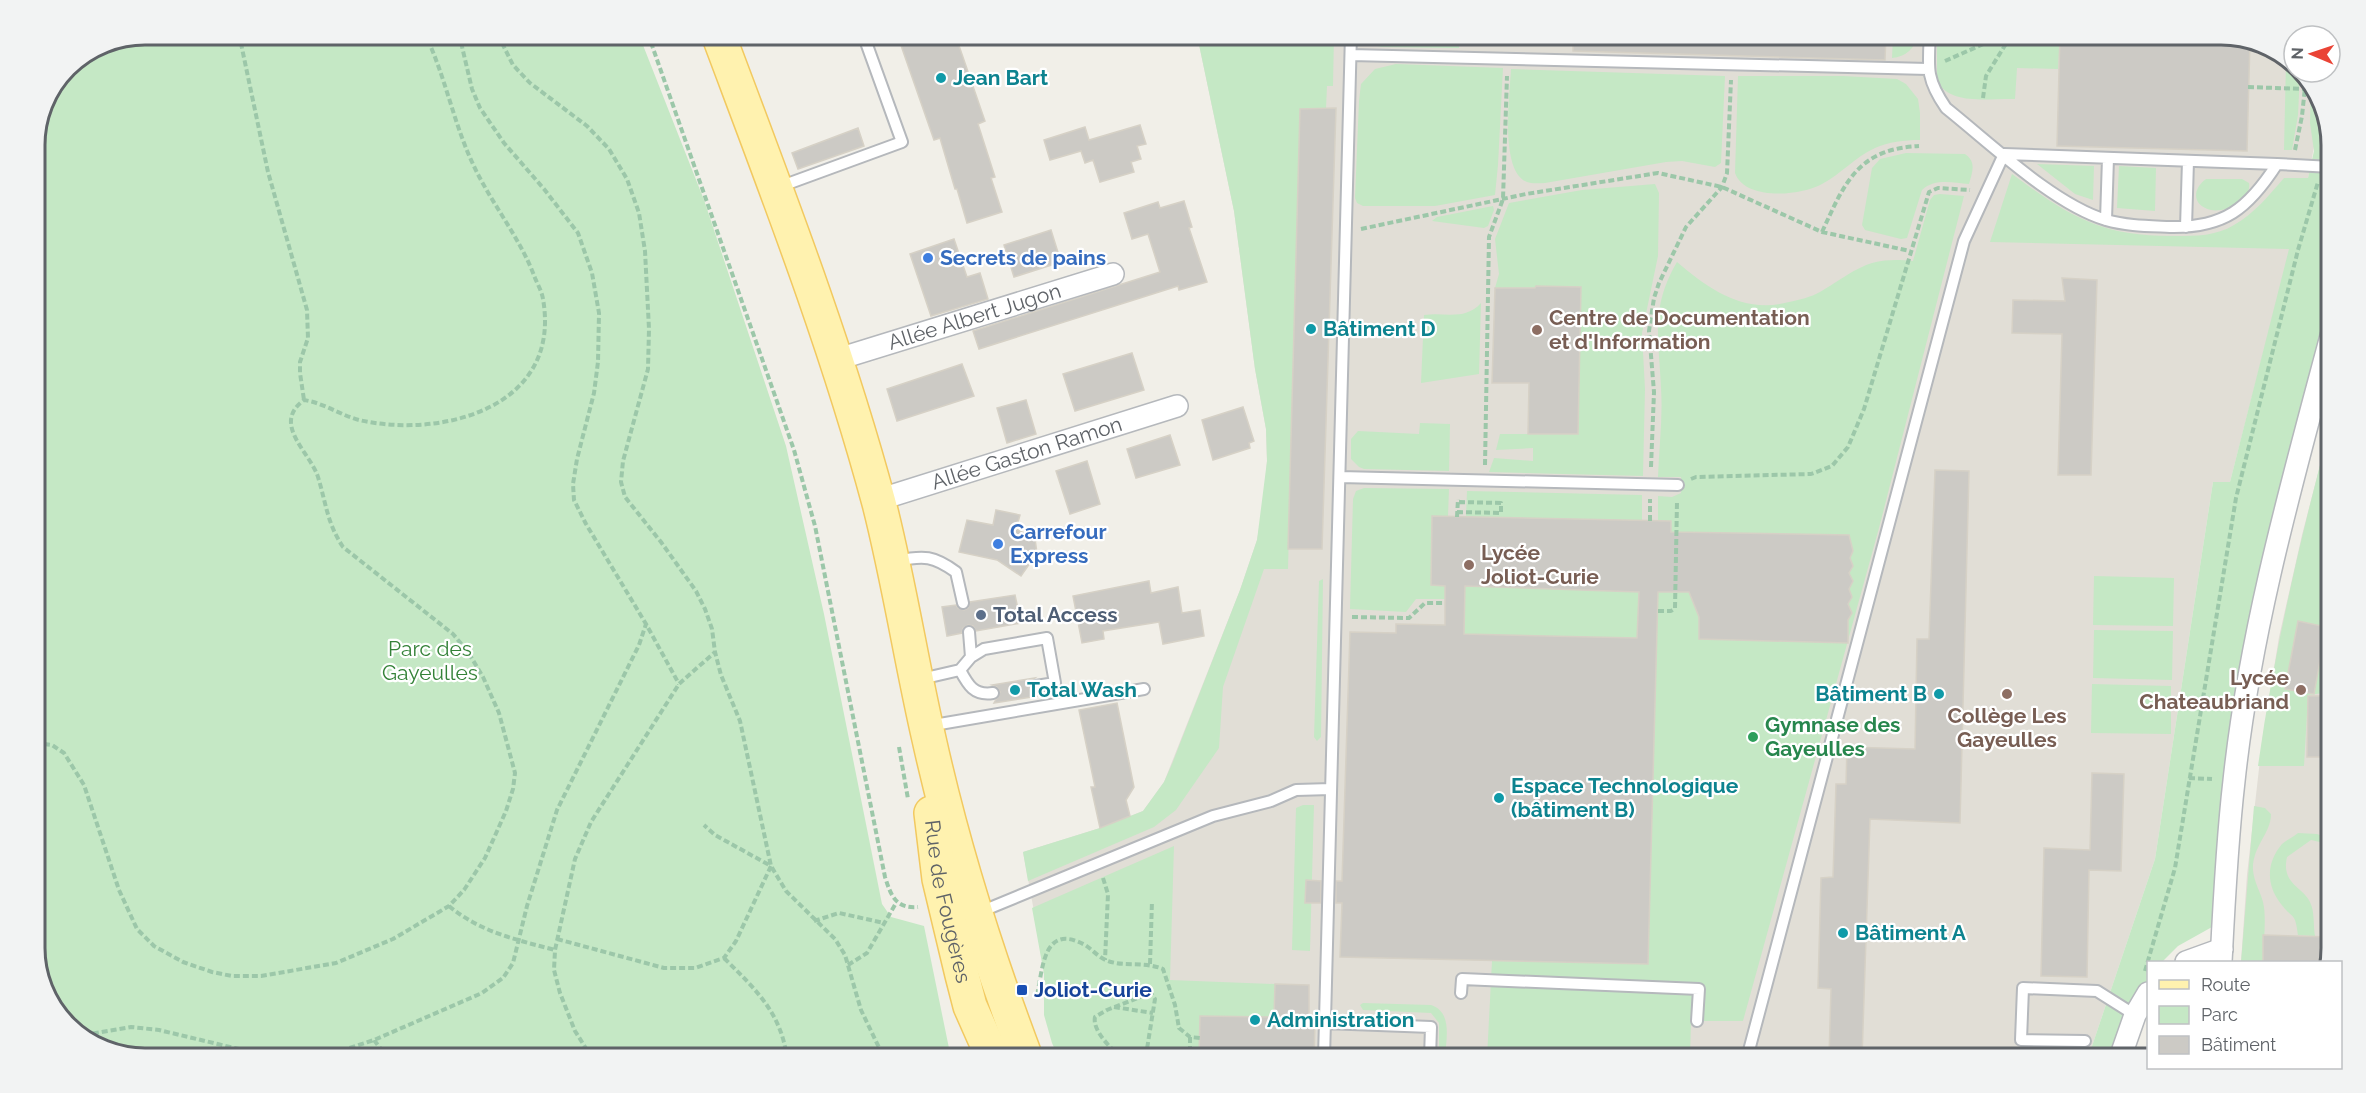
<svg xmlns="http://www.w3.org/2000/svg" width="2366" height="1093" font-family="Raleway,sans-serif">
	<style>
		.education { fill: #e1ded6 }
		.green { fill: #c5e8c5 }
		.building { fill: #cccac5; stroke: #d6d1c6; stroke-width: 1.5; fill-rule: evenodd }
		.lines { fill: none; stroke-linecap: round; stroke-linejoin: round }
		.lane-casing { stroke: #b5b8bc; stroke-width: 14 }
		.street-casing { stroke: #b5b8bc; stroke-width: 24 }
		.primary-casing { stroke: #f2c960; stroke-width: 36 }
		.path { stroke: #9cc7a9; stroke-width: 4; stroke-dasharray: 6 3; stroke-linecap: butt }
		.lane { stroke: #fff; stroke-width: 10 }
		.street { stroke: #fff; stroke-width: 21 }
		.primary { stroke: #fff2af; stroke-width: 33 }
		.culture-dot { fill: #0f9aa8; stroke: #fff; stroke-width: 2 }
		.shop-dot { fill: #3f7fe0; stroke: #fff; stroke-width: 2 }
		.education-dot { fill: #8d6e63; stroke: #fff; stroke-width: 2 }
		.service-dot { fill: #5c6f8a; stroke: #fff; stroke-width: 2 }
		.leisure-dot { fill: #2e9e5b; stroke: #fff; stroke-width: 2 }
		.transit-dot { fill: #1a4fb4; stroke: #fff; stroke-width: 2 }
		.labels { text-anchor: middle; stroke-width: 4.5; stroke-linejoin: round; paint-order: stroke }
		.culture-label { font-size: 21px; font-weight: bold; fill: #0d838f; stroke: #fff; text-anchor: start }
		.shop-label { font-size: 21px; font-weight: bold; fill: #366cbe; stroke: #fff; text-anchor: start }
		.street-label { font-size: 21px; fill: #5f6368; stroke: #fff }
		.education-label { font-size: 21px; font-weight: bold; fill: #785e54; stroke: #fff; text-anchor: start }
		.service-label { font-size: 21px; font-weight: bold; fill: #4e5e75; stroke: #fff; text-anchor: start }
		.park-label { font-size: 21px; fill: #348238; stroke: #fff }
		.leisure-label { font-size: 21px; font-weight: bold; fill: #27864d; stroke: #fff; text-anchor: start }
		.transit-label { font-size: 21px; font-weight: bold; fill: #164399; stroke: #fff; text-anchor: start }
		.rim { fill: none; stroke: #5f6368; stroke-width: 3 }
	</style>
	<rect width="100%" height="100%" fill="#f1efe8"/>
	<!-- education -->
	<path class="education" d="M2221,34L2263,43L2294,68V72H2299L2313,83L2321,109L2308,179L2230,482H2213L2155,859L2088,1058L1061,1057L1023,852L1100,828L1143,811L1164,782L1240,590L1257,540L1264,499L1267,461L1266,429L1255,369L1234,211L1197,35Z
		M2331,423V948L2329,962H2241L2247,875L2262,742L2279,637L2302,535Z"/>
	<!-- green -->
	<path class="green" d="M145,35H639L704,200L786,446L824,614L882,904L891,917L924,926L951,1058H145L103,1050L53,1010L35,955V138L67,67L103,43Z
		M1197,35H1334L1333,86H1327L1326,109H1300L1288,569H1264L1223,687L1219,748L1176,810L1154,827L1028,881L1023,852L1100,828L1143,811L1164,782L1172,764L1240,590L1257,540L1267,461L1266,429L1255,369L1234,211Z
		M1364,35H1441V38H1460L1459,48L1382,47L1372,45Z
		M1893,35V34L1918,35C1915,48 1906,57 1892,58Z
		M1937,35H2060L2058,69L2017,68L2015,99C1990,98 1950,106 1937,81Z
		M2286,61L2294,68V72L2300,73L2298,115L2292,150H2284Z
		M1396,64L1503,68L1498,165L1495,195L1435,206H1363L1357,203L1355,198L1359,101L1361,84L1375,69Z
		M1511,69L1725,76L1721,163L1715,167L1682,161L1666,162L1545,183C1539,183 1532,184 1527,182C1499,171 1510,93 1511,69Z
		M1738,76H1843L1897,79L1906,84L1918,99L1920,113V140C1905,140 1888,142 1875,148C1855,157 1841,174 1822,184C1801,196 1745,201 1735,173Z
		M2311,82L2331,138V303L2311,374L2225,779L2212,927L2178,946L2162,962H2148V980L2127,1017L2113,1058H2088L2155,859L2213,482H2230L2289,249L1990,242L2012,174C2070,217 2102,237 2176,236C2196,236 2216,236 2234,225C2255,213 2269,195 2284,178H2308L2314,151L2310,123Z
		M1906,153L1965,154C1977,162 1972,173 1969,184C1953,183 1935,178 1922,190L1907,238L1901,239L1865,230L1862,225L1872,168L1880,159Z
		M2037,164L2094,166L2093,200L2075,194Z
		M2119,166L2156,168L2155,211L2117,208Z
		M2206,179H2242L2249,183C2252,200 2226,213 2211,210C2192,206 2192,189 2206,179Z
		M1655,184L1659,193L1658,256L1642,333L1645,389L1643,476L1489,472L1494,458L1533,461V448L1496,450L1500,434H1578L1581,287L1495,288L1499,274L1495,239L1509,203L1582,190Z
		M1940,194L1964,196L1879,528L1743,1021H1691L1690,1058H1487L1492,961L1648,964L1658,592H1670L1671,522L1658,521V496L1672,497L1681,493V477H1658C1659,448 1663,417 1661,388C1659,339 1650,308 1677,262C1710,290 1744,314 1789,302C1799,300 1811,297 1820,292C1857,270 1867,256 1913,261L1930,200L1934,195Z
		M1493,206L1494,210L1488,226L1484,228L1432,221L1437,217Z
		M1481,303L1479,374L1421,383L1424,315C1445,312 1465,321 1481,303Z
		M1420,423L1450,424L1449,471L1364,469L1359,467L1351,459V439L1358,431L1419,434Z
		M2331,423V692L2308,695L2304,766H2258C2274,650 2301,536 2331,423Z
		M1364,488L1449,489L1448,516H1432L1431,585L1446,586L1445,599H1416L1406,612L1350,609L1353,499L1356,491Z
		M1467,491L1642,495V521L1466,517Z
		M2094,576L2174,578L2173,626L2093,625Z
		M1323,579L1321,737L1317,741L1314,737L1319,581Z
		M1465,586L1639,592L1637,638L1464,634Z
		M2094,630L2173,631L2172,680L2093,678Z
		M2092,684L2171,686V734L2091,733Z
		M1303,805H1314L1310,951L1292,950L1296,808Z
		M2254,806L2265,808L2271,814C2271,834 2252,846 2253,870C2254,882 2260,891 2263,902C2267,918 2263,945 2263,962H2241Z
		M2298,833L2317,834L2331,839V853L2320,842L2311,840L2287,857C2281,884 2302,886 2310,902C2315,912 2313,925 2315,936L2298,935C2295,911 2293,920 2281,904C2266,885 2266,863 2282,844C2287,840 2293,837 2298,833Z
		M1174,846L1170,980L1275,984L1274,1017L1201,1016L1199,1058H1063L1056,1052L1052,1043L1044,1015V974L1032,908Z
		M1363,1003L1431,1005C1453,1012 1446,1040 1445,1058H1439V1023L1431,1013L1363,1010L1360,1005Z
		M1339,1051L1415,1054V1058H1339Z"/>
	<!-- building -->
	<path class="building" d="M897,34H955L985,121L978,124L995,177L991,178L1002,212L967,223L957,189H955L940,138L934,140Z
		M1573,34H1886L1885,60L1573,51Z
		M2060,34H2221L2250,40L2247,151L2057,146Z
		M1336,108L1322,549H1288L1300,109Z
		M1140,125L1146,144L1137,146L1141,159L1131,162L1134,172L1100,182L1093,160L1085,163L1081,151L1050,160L1044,140L1085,127L1089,140Z
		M858,128L864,146L798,169L792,153Z
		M1184,201L1192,227L1189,228L1207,282L1179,290L1178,286L979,349L973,331L1160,272L1148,234L1132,239L1124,213L1158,202L1160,208Z
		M1051,230L1061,262L1014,277L1004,245Z
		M954,239L967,277L980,273L988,299L931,316L910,254Z
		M2062,278L2097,280L2091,475H2058L2062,334L2012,333L2013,300L2065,301Z
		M1536,286L1581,287L1578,434H1528L1529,383H1492L1495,288H1535Z
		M1132,353L1144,390L1075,411L1063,374Z
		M962,364L974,396L897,421L887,389Z
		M1026,400L1036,434L1007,443L997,408Z
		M1243,407L1254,441L1249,443L1250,448L1213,460L1202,420Z
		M1170,435L1180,465L1136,478L1127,449Z
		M1087,461L1100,504L1070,514L1056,471Z
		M1935,470L1969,471L1960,823L1870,819L1862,1058H1829L1831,989L1818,988L1821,878L1833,877L1836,784H1846L1847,747L1915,749L1917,639H1929Z
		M996,510L1020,515L1016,529L1035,539L1037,553L1021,576L997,560L959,552L967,520L993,525Z
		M1432,516L1671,521V532L1849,535L1853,551L1850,558L1853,566L1849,573L1853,581L1849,589L1852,597L1848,604L1852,613L1848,620V643L1699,639V617L1689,592H1658L1648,964L1340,957L1342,903H1336V881H1342L1350,632L1396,633V624L1445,625V586L1431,585ZM1465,586L1639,592L1637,638L1464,634Z
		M1149,581L1151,593L1178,587L1182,613L1200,610L1204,636L1163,644L1159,622L1103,631L1104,639L1082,643L1073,596Z
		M1015,595L1021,623L976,631L973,626L968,625L963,628L962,633L947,636L942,607L956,605L958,608L964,610L968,608L970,602Z
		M2298,621L2326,627L2314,694L2285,689Z
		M1035,678L1029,683V688L1038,696L994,703L1000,692L997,687L992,685Z
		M2308,696H2331V757H2307Z
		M1117,703L1134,787L1126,800L1130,816L1100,828L1091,787H1095L1079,710Z
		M2092,773L2124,774L2121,871L2089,870L2087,977L2041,976L2044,848L2090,850Z
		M1306,880L1321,881V903H1305Z
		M2263,935L2331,937L2329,963H2263Z
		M1275,984L1309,985V1023H1315L1314,1058H1199L1200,1016L1274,1017Z"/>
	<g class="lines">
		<defs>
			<path id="lane" d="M1930,34C1928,68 1926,79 1946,108C1990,143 2053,204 2106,220C2127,226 2148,226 2170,227C2224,228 2248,209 2277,164L2331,167
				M1351,55L1928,69
				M2004,154L2277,164
				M779,187L902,142L863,34
				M2106,220L2108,158
				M2186,227L2188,161
				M1340,477L1678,485
				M897,561C924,555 934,556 956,572L963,603
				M969,632L971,657
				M960,670C968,685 974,696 993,693
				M921,679L960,670L971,657L984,649L1047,638L1055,683L1036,686
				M928,726L1144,689
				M980,912L1213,816L1271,801L1296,790L1331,789
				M1461,993L1462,979L1699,989L1697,1021
				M1325,1023L1431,1027L1430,1058
				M2085,1041L2021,1040L2023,988L2097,991L2135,1015
				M1324,1058L1351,34
				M1747,1058L1964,241L2004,154"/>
			<g id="street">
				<path id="s1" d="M835,360L1113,274"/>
				<path id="s2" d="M878,500L1177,406"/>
				<path d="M2186,962L2222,949"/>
				<path d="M2221,962C2224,902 2227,841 2234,781C2250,630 2292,482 2331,336"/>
				<path d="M2120,1058L2135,1015L2148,993"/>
			</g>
			<g id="primary">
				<path d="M718,34C776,189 836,343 879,503C899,581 911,661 929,739C953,847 987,955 1026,1058"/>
				<path id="s3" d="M931,813L939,879L962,975L970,1006L993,1058"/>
			</g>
		</defs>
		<!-- lane casing -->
		<use href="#lane" class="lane-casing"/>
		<!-- street casing -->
		<use href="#street" class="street-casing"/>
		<!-- primary casing -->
		<use href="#primary" class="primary-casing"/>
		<!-- path -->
		<path class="path" d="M239,34L268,172L307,310L308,338L300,362V373L304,400
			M459,34L472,89L480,108L504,143L544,189L578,233L592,273L599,313L598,362L594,393L577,459L573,484L574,500L586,524L646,624L679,684
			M501,34L502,43L513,65L530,83L587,126L609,149L627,179L639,213L645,251L649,329L648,369L623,461L621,482L625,497L661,542L696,591L705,609L712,629L715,652L721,675L740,721L771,866L786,891L835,939L845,955L861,1010L884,1058
			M648,34L794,450L815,526L885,877C891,896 896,909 918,907
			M1945,61L2006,34
			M2248,87L2305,89
			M1983,98L1986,76L2012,34
			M2295,150L2302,116L2306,78
			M1361,229L1526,194L1658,173L1722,187L1822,232L1910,251
			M1822,232C1845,182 1858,149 1919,146
			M1485,465L1489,237L1503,199L1507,76
			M1651,467L1654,392L1649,331L1654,298L1659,283L1686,227L1722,187L1727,173L1731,80
			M1691,479L1696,477L1811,474L1832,466L1848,447L1864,409L1929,192L1938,188L1970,190
			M1457,512L1501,513V503L1458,502
			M1457,517L1458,499
			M1650,521V499
			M1658,611H1671L1675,608L1677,502
			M1352,617L1409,618L1425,603H1445
			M35,743L52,745L64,753L84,785L119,890L137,929L154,946L183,962L212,972L232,976H261L336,963L393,939L449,906L464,890L485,858L506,811L513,789L515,773L499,713L483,677L468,652L453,634L343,547C327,523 326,503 318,477C310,452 271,424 304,400C324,403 340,415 359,420C443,439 562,407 543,299C542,292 538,285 535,278C520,237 490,202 472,162C453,121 445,75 425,34
			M899,747L908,799
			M2189,778L2212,779
			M1103,878L1108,894L1105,960
			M449,906C480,932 517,940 555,950
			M814,921L839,913L884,923
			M557,939L664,968H695L712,962L724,958L736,941L771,866L715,835L704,825
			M724,958C755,989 781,1012 787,1058
			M1150,964L1152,901
			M848,965L867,953L896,903
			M2145,971L2175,868L2236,498L2298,250L2318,182
			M1037,995C1043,969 1043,922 1085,945C1093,950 1099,958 1108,961C1125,967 1143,961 1163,969L1175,1005L1179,1028L1190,1037L1200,1038
			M1114,1007L1153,1013
			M84,1035L131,1027L159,1030L247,1051L281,1056L309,1055L340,1051L374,1040L482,993L503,978L513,963L527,906L557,810L639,645L646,624
			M1190,1037V1058
			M374,1040L380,1048L396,1058
			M592,1058L575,1031L560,993L554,970L555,950L575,859L591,822L679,684L715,652
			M796,1058L823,1053L841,1058
			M1121,1058C1112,1049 1092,1031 1095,1017L1107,1010L1151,993L1155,999L1147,1049L1150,1058"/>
		<!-- lane -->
		<use href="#lane" class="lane"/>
		<!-- street -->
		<use href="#street" class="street"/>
		<!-- primary -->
		<use href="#primary" class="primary"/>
	</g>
	<!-- markers -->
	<g class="culture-dot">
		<circle cx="941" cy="78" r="6"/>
		<circle cx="1311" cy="329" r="6"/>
		<circle cx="1015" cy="690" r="6"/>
		<circle cx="1939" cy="694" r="6"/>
		<circle cx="1499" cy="798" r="6"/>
		<circle cx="1843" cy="933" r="6"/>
		<circle cx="1255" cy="1020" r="6"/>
	</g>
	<g class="shop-dot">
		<circle cx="928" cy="258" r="6"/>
		<circle cx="998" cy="544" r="6"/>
	</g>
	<g class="education-dot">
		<circle cx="1537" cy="330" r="6"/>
		<circle cx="1469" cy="565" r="6"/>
		<circle cx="2301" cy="690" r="6"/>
		<circle cx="2007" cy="694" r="6"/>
	</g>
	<circle class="service-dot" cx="981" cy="615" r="6"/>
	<circle class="leisure-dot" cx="1753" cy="737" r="6"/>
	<rect class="transit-dot" x="1016" y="984" width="12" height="12" rx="3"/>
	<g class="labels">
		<!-- culture labels -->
		<g class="culture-label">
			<text x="953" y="85">Jean Bart</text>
			<text x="1323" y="336">Bâtiment D</text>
			<text x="1027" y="697">Total Wash</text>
			<text x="1927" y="701" text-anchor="end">Bâtiment B</text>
			<text x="1511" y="793">Espace Technologique<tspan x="1511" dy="24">(bâtiment B)</tspan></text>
			<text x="1855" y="940">Bâtiment A</text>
			<text x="1267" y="1027">Administration</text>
		</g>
		<!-- shop labels -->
		<g class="shop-label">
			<text x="940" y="265">Secrets de pains</text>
			<text x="1010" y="539">Carrefour<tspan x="1010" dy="24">Express</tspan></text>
		</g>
		<!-- street labels -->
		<g class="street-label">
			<text dy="7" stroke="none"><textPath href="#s1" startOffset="146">Allée Albert Jugon</textPath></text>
			<text dy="7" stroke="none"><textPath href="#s2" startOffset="156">Allée Gaston Ramon</textPath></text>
			<text dy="7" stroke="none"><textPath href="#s3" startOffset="90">Rue de Fougères</textPath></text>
		</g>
		<!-- education labels -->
		<g class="education-label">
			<text x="1549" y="325">Centre de Documentation<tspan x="1549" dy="24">et d'Information</tspan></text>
			<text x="1481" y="560">Lycée<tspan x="1481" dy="24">Joliot-Curie</tspan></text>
			<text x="2289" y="685" text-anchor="end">Lycée<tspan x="2289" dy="24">Chateaubriand</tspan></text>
			<text x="2007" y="723" text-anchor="middle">Collège Les<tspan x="2007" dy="24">Gayeulles</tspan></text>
		</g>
		<!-- service labels -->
		<g class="service-label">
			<text x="993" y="622">Total Access</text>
		</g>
		<!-- park labels -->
		<g class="park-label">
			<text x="430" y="656">Parc des<tspan x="430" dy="24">Gayeulles</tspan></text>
		</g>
		<!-- leisure labels -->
		<g class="leisure-label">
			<text x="1765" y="732">Gymnase des<tspan x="1765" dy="24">Gayeulles</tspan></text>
		</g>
		<!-- transit labels -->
		<g class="transit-label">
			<text x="1034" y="997">Joliot-Curie</text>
		</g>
	</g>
	<!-- crop -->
	<path d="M0 0H2366V1093H0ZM145 45H2221A100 100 0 0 1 2321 145V948A100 100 0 0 1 2221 1048H145A100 100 0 0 1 45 948V145A100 100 0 0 1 145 45Z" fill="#f2f3f3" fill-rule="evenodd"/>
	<path class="rim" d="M145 45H2221A100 100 0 0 1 2321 145V948A100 100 0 0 1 2221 1048H145A100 100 0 0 1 45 948V145A100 100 0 0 1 145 45Z"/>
	<!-- legend -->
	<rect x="2147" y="961" width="195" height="108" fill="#ffffff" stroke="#bfc1c3" stroke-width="1.5"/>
	<rect x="2159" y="980" width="30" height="9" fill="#fff2af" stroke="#bfc1c3" stroke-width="1.5"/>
	<text x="2201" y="991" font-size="18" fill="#5f6368">Route</text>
	<rect x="2159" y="1006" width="30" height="18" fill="#c5e8c5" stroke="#bfc1c3" stroke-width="1.5"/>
	<text x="2201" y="1021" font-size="18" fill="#5f6368">Parc</text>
	<rect x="2159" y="1036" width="30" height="18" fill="#cccac5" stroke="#bfc1c3" stroke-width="1.5"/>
	<text x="2201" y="1051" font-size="18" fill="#5f6368">Bâtiment</text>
	<!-- north arrow -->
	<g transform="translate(2312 54) rotate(272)"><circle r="28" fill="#ffffff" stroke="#bfc1c3" stroke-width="1.5"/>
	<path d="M0-4.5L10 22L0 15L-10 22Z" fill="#ea4335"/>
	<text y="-9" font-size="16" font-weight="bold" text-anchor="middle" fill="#5f6368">N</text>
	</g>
</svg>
